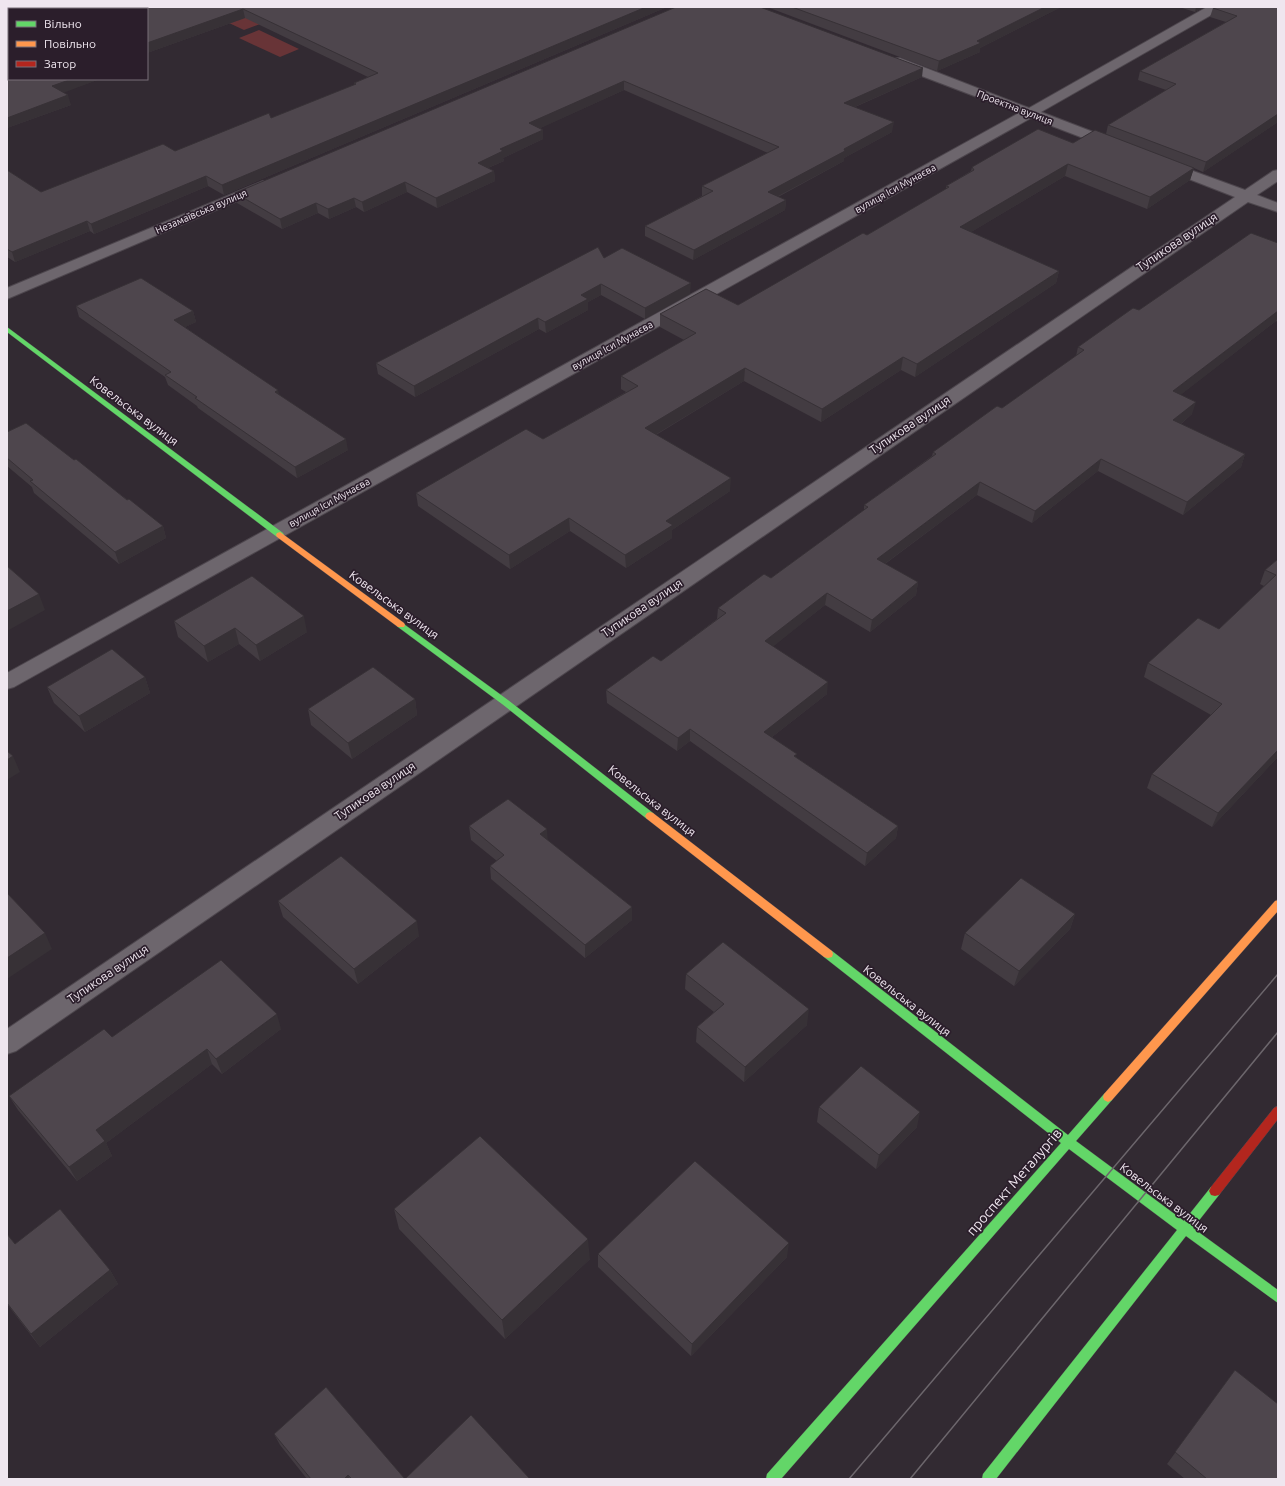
<svg xmlns="http://www.w3.org/2000/svg" width="1285" height="1486" font-family="Ubuntu,sans-serif">
	<style>
		.green { fill: #683437 }
		.lines { fill: none; stroke-linecap: round; stroke-linejoin: round }
		.street-casing { stroke: #4d464d; stroke-width: 2 }
		.fast-casing { stroke: #4d464d; stroke-width: 1 }
		.slow-casing { stroke: #4d464d; stroke-width: 1 }
		.jam-casing { stroke: #4d464d; stroke-width: 1 }
		.street { fill: #6d666d; fill-rule: evenodd }
		.fast { fill: #63d668; fill-rule: evenodd }
		.slow { fill: #ff974d; fill-rule: evenodd }
		.jam { fill: #b3261e; fill-rule: evenodd }
		.tram { stroke: #6c666c; stroke-width: 1.5 }
		.wall { fill: #433c42 }
		.shaded-wall { fill: #373136 }
		.building { fill: #4e464d; stroke: #373136 }
		.labels { text-anchor: middle; stroke-width: 3.5; stroke-linejoin: round; paint-order: stroke }
		.far-street-label { font-size: 10px; fill: #efe6ef; stroke: #2b1e2b }
		.street-label { font-size: 12px; fill: #efe6ef; stroke: #2b1e2b }
		.near-street-label { font-size: 14px; fill: #efe6ef; stroke: #2b1e2b }
	</style>
	<rect width="100%" height="100%" fill="#322a32"/>
	<!-- green -->
	<path class="green" d="M248,16L263,23L244,30L229,23Z
		M259,30L299,49L280,57L239,38Z"/>
	<g class="lines">
		<defs>
			<path id="street" d="M1207,7H1222L1220,10L1041,112L1122,143L1124,146L1122,149L1117,150L1112,149L1031,118L14,687L7,689V673L1019,113L890,64L888,61L890,58H900L1029,108Z
				M1163,160L1245,190L1273,171L1278,170V181L1257,195L1278,203V212L1248,202L16,1051L7,1054V1029L1235,197L1158,167L1156,164L1158,161Z
				M263,181L268,182L270,185L268,188L7,299V288Z"/>
			<path id="fast" d="M7,327L283,533L284,535L283,537H277L7,332Z
				M401,622L508,700L653,813L655,816L653,819H647L502,704L398,627L397,625L398,623Z
				M828,950L832,951L1068,1135L1104,1094L1108,1092L1112,1094L1113,1097L1112,1100L1076,1141L1184,1221L1211,1187L1215,1186L1219,1187L1221,1191L1219,1195L1193,1228L1278,1290V1303L1186,1236L996,1479H982L983,1474L1177,1230L1069,1149L781,1479H766L767,1474L1061,1143L824,957L823,954L824,951Z"/>
			<path id="slow" d="M280,532L404,623L405,625L404,627H398L277,537L276,535L277,533Z
				M650,812L653,813L832,951L833,954L832,957L828,958L824,957L647,819L645,816L647,813Z
				M1278,900V911L1112,1100L1108,1102L1104,1100L1103,1097L1104,1094L1275,901Z"/>
			<path id="jam" d="M1278,1106V1119L1219,1195L1215,1196L1211,1195L1209,1191L1211,1187L1274,1108Z"/>
		</defs>
		<!-- street casing -->
		<use href="#street" class="street-casing"/>
		<!-- fast casing -->
		<use href="#fast" class="fast-casing"/>
		<!-- slow casing -->
		<use href="#slow" class="slow-casing"/>
		<!-- jam casing -->
		<use href="#jam" class="jam-casing"/>
		<!-- street -->
		<use href="#street" class="street"/>
		<!-- fast -->
		<use href="#fast" class="fast"/>
		<!-- slow -->
		<use href="#slow" class="slow"/>
		<!-- jam -->
		<use href="#jam" class="jam"/>
		<!-- tram -->
		<path class="tram" d="M849,1479L1278,974
			M910,1479L1278,1032"/>
	</g>
	<!-- wall -->
	<path class="wall" d="M7,7H667L224,195L208,186L94,234L90,231L15,262L7,257V170L41,192L175,151L271,118L354,85V83L368,77L245,18L147,53V9L9,79H100L63,92L71,105L7,128Z
		M676,7L922,77L855,107L892,132L844,158V161L778,197L786,200L785,210L693,260L645,236V226L702,196V186L768,153L624,90L540,128L543,130V139L503,158L504,161L488,168L494,171L495,181L437,208L407,192L364,212L356,207L329,219L318,213L282,229L237,203L235,193Z
		M767,7H1061L980,48V52L937,71Z
		M1179,7H1204L1195,12Z
		M1278,7V122L1203,172L1194,168L1190,180L1147,209L1065,176L971,232L1059,271L1056,283L915,377L901,370L821,422L744,381L656,435L730,491L672,530V538L626,568L570,531L510,569L418,506L416,493L543,439L626,392L621,389V376L684,340L660,327V314L738,305L867,235L946,189V186L971,171L972,167L1073,143L1106,134L1108,125L1166,90L1138,80L1140,71L1226,22L1210,17L1213,8Z
		M1278,243V322L1276,321L1180,395L1192,414L1181,424L1245,454L1241,467L1183,515L1098,471L1032,523L977,495L885,564L918,582L916,595L870,632L825,605L773,646L827,694L772,737L797,758L898,826L896,838L865,866L690,741L677,751L607,703L606,690L661,661L717,619L718,608L771,578L864,510V505L932,456L933,452L1002,408L1076,356L1078,347L1139,310Z
		M604,258L690,294L645,319L601,295L588,302V310L546,333L539,329L415,397L378,374L376,363Z
		M76,306L193,311L196,322L185,327L279,395L348,450L297,478L198,408L197,406L168,385L165,377L79,317Z
		M7,432L74,460L163,526L166,538L119,564L34,493L32,487L7,466Z
		M1278,559V757L1212,827L1147,788L1152,774L1211,715L1144,677L1148,663L1219,629L1264,586L1260,584L1265,570Z
		M174,621L307,632L260,661L239,644L208,662L178,637Z
		M145,677L150,693L85,732L54,703L47,687Z
		M415,699L417,715L352,759L311,725L308,709Z
		M469,826L547,829V840L632,907V920L585,958L491,879L490,866L497,861L471,840Z
		M278,901L419,936L358,984L283,917Z
		M1075,914L1070,929L1014,986L961,949L965,933Z
		M686,974L807,1025L744,1082L696,1042L697,1027L714,1012L685,989Z
		M281,1029L222,1074L212,1064L106,1143L112,1156L77,1181L18,1110L9,1096L112,1037Z
		M819,1107L917,1127L876,1169L817,1122Z
		M394,1209L590,1259L505,1339L399,1229Z
		M7,1234L15,1244L110,1270L118,1284L40,1347L7,1304Z
		M598,1254L787,1257L691,1356L598,1267Z
		M1235,1370L1278,1479H1185L1167,1464Z
		M274,1434L405,1479H530H307L280,1445Z"/>
	<!-- shaded-wall -->
	<path class="shaded-wall" d="M646,7H667L224,195L222,185Z
		M1045,7H1061L980,48V52L937,71L939,61L977,41Z
		M1196,7H1204L1195,12Z
		M243,9L245,18L147,53V43Z
		M923,68L922,77L843,112L844,103Z
		M72,79H100L55,96L52,86Z
		M624,81V90L530,133L529,123Z
		M68,95L71,105L7,128V118Z
		M1278,114V122L1203,172L1206,162Z
		M894,122L892,132L844,158V161L767,202L768,192L844,149Z
		M543,130V139L503,158L504,161L478,172V163L500,149Z
		M1068,164L1065,176L958,240L960,227Z
		M1194,168L1190,180L1147,209L1150,197Z
		M494,171L495,181L437,208L436,198Z
		M206,176L208,186L94,234L91,224Z
		M405,182L407,192L364,212L362,202Z
		M354,198L356,207L329,219L328,209Z
		M786,200L785,210L693,260L694,250Z
		M316,203L318,213L282,229L280,219Z
		M87,221L90,231L15,262L12,252Z
		M1059,271L1056,283L915,377L917,364Z
		M691,283L690,294L645,319V308Z
		M601,284V295L588,302V310L546,333L545,322L581,295Z
		M193,311L196,322L177,331L174,320Z
		M1278,311V317L1276,321L1169,404L1173,391Z
		M538,318L539,329L415,397L414,386Z
		M903,357L901,370L821,422L822,409Z
		M745,368L744,381L645,441V428Z
		M278,390L281,400L275,392Z
		M1196,402L1192,414L1170,433L1173,420Z
		M346,439L348,450L297,478L295,467Z
		M1245,454L1241,467L1183,515L1187,502Z
		M1101,459L1098,471L1032,523L1035,511Z
		M731,478L730,491L672,530V538L626,568L625,555L666,521Z
		M980,482L977,495L875,571L877,559Z
		M569,518L570,531L510,569L509,555Z
		M163,526L166,538L119,564L115,552Z
		M918,582L916,595L870,632L872,620Z
		M827,593L825,605L764,654L765,641Z
		M39,594L45,610L7,631V611Z
		M304,616L307,632L260,661L256,645Z
		M235,628L239,644L208,662L204,646Z
		M145,677L150,693L85,732L79,716Z
		M828,682L827,694L763,744L764,732Z
		M415,699L417,715L352,759L348,743Z
		M690,729V741L677,751L678,738Z
		M1278,750V757L1212,827L1218,813Z
		M13,756L20,772L7,780V760Z
		M898,826L896,838L865,866L867,853Z
		M547,829L548,843L540,834Z
		M632,907V920L585,958V945Z
		M1075,914L1070,929L1014,986L1019,971Z
		M417,921L419,936L358,984L354,969Z
		M45,933L52,949L7,979V958Z
		M809,1009L807,1025L744,1082L745,1067Z
		M277,1014L281,1029L222,1074L216,1059Z
		M207,1049L212,1064L106,1143L112,1156L77,1181L69,1167L96,1130Z
		M920,1112L917,1127L876,1169L879,1155Z
		M588,1239L590,1259L505,1339L502,1320Z
		M789,1243L787,1257L691,1356L692,1344Z
		M110,1270L118,1284L40,1347L31,1334Z
		M348,1475L350,1479H344Z"/>
	<!-- building -->
	<path class="building" d="M7,7H646L222,185L206,176L91,224L87,221L12,252L7,249V170L41,192L163,144L175,151L269,113L271,118L356,84L354,83L378,73L243,9L147,43V9H9V79H72L52,86L68,95L7,118Z
		M676,7H760L923,68L844,103L894,122L844,149L845,151L768,192L786,200L694,250L645,226L713,191L702,186L779,147L624,81L529,123L543,130L500,149L503,151L478,163L494,171L436,198L405,182L362,202L354,198L328,209L316,203L280,219L235,193Z
		M792,7H1045L977,41L981,43L939,61Z
		M1215,7H1278V114L1206,162L1108,125L1176,84L1140,71L1237,16L1213,8Z
		M1038,129L1073,143L1095,130L1194,168L1150,197L1068,164L960,227L1059,271L917,364L903,357L822,409L745,368L645,428L731,478L666,521L673,525L625,555L569,518L509,555L416,493L526,429L543,439L638,386L621,376L696,333L660,314L706,289L738,305L863,233L867,235L949,187L946,186L974,170L972,167Z
		M1251,233L1278,243V311L1173,391L1196,402L1173,420L1245,454L1187,502L1101,459L1035,511L980,482L877,559L918,582L872,620L827,593L765,641L828,682L764,732L797,754L794,756L898,826L867,853L690,729L678,738L606,690L653,656L661,661L726,613L718,608L764,574L771,578L868,507L864,505L936,454L933,452L997,406L1002,408L1084,350L1078,347L1133,308L1139,310Z
		M598,247L604,258L622,248L691,283L645,308L601,284L581,295L588,299L545,322L538,318L414,386L376,363Z
		M141,278L193,311L174,320L278,390L275,392L346,439L295,467L195,398L197,397L165,375L171,372L76,306Z
		M26,423L74,460L76,459L127,500L129,499L163,526L115,552L30,481L33,480L7,458V432Z
		M1278,559V750L1218,813L1152,774L1222,704L1148,663L1198,618L1219,629L1276,575L1265,570Z
		M7,566L39,594L7,611Z
		M252,576L304,616L256,645L235,628L204,646L174,621Z
		M112,649L145,677L79,716L47,687Z
		M373,667L415,699L348,743L308,709Z
		M7,751L13,756L7,760Z
		M508,799L547,829L540,834L632,907L585,945L490,866L504,855L469,826Z
		M341,856L417,921L354,969L278,901Z
		M1021,878L1075,914L1019,971L965,933Z
		M7,893L45,933L7,958Z
		M723,942L809,1009L745,1067L697,1027L724,1004L686,974Z
		M221,960L277,1014L216,1059L207,1049L96,1130L105,1141L69,1167L9,1096L104,1029L112,1037Z
		M861,1066L920,1112L879,1155L819,1107Z
		M480,1136L588,1239L502,1320L394,1209Z
		M695,1161L789,1243L692,1344L598,1254Z
		M60,1209L110,1270L31,1334L7,1303V1234L15,1244Z
		M1235,1370L1278,1404V1479H1207L1175,1452Z
		M326,1387L405,1479L471,1415L530,1479H352L348,1475L344,1479H311L274,1434Z"/>
	<g class="labels">
		<!-- far-street labels -->
		<g class="far-street-label">
			<text transform="translate(1015 107) rotate(21)" y="4">Проектна вулиця</text>
			<text transform="translate(895 188) rotate(-29)" y="4">вулиця Іси Мунаєва</text>
			<text transform="translate(201 211) rotate(-23)" y="4">Незамаївська вулиця</text>
			<text transform="translate(612 345) rotate(-29)" y="4">вулиця Іси Мунаєва</text>
			<text transform="translate(329 502) rotate(-29)" y="4">вулиця Іси Мунаєва</text>
		</g>
		<!-- street labels -->
		<g class="street-label">
			<text transform="translate(1177 242) rotate(-34)" y="4">Тупикова вулиця</text>
			<text transform="translate(134 411) rotate(37)" y="4">Ковельська вулиця</text>
			<text transform="translate(910 425) rotate(-34)" y="4">Тупикова вулиця</text>
			<text transform="translate(394 605) rotate(36)" y="4">Ковельська вулиця</text>
			<text transform="translate(642 608) rotate(-34)" y="4">Тупикова вулиця</text>
			<text transform="translate(375 791) rotate(-34)" y="4">Тупикова вулиця</text>
			<text transform="translate(652 801) rotate(38)" y="4">Ковельська вулиця</text>
			<text transform="translate(108 974) rotate(-34)" y="4">Тупикова вулиця</text>
			<text transform="translate(907 1001) rotate(38)" y="4">Ковельська вулиця</text>
			<text transform="translate(1164 1198) rotate(37)" y="4">Ковельська вулиця</text>
		</g>
		<!-- near-street labels -->
		<g class="near-street-label">
			<text transform="translate(1014 1182) rotate(-49)" y="5">проспект Металургів</text>
		</g>
	</g>
	<!-- border -->
	<rect width="1285" height="1486" fill="none" stroke="#efe6ef" stroke-width="16"/>
	<!-- legend -->
	<rect x="8" y="8" width="140" height="72" fill="#2b1e2b" stroke="#796e79"/>
	<rect x="16" y="21" width="20" height="6" fill="#63d668" stroke="#796e79"/>
	<text x="44" y="28" font-size="12" fill="#efe6ef">Вільно</text>
	<rect x="16" y="41" width="20" height="6" fill="#ff974d" stroke="#796e79"/>
	<text x="44" y="48" font-size="12" fill="#efe6ef">Повільно</text>
	<rect x="16" y="61" width="20" height="6" fill="#b3261e" stroke="#796e79"/>
	<text x="44" y="68" font-size="12" fill="#efe6ef">Затор</text>
</svg>
